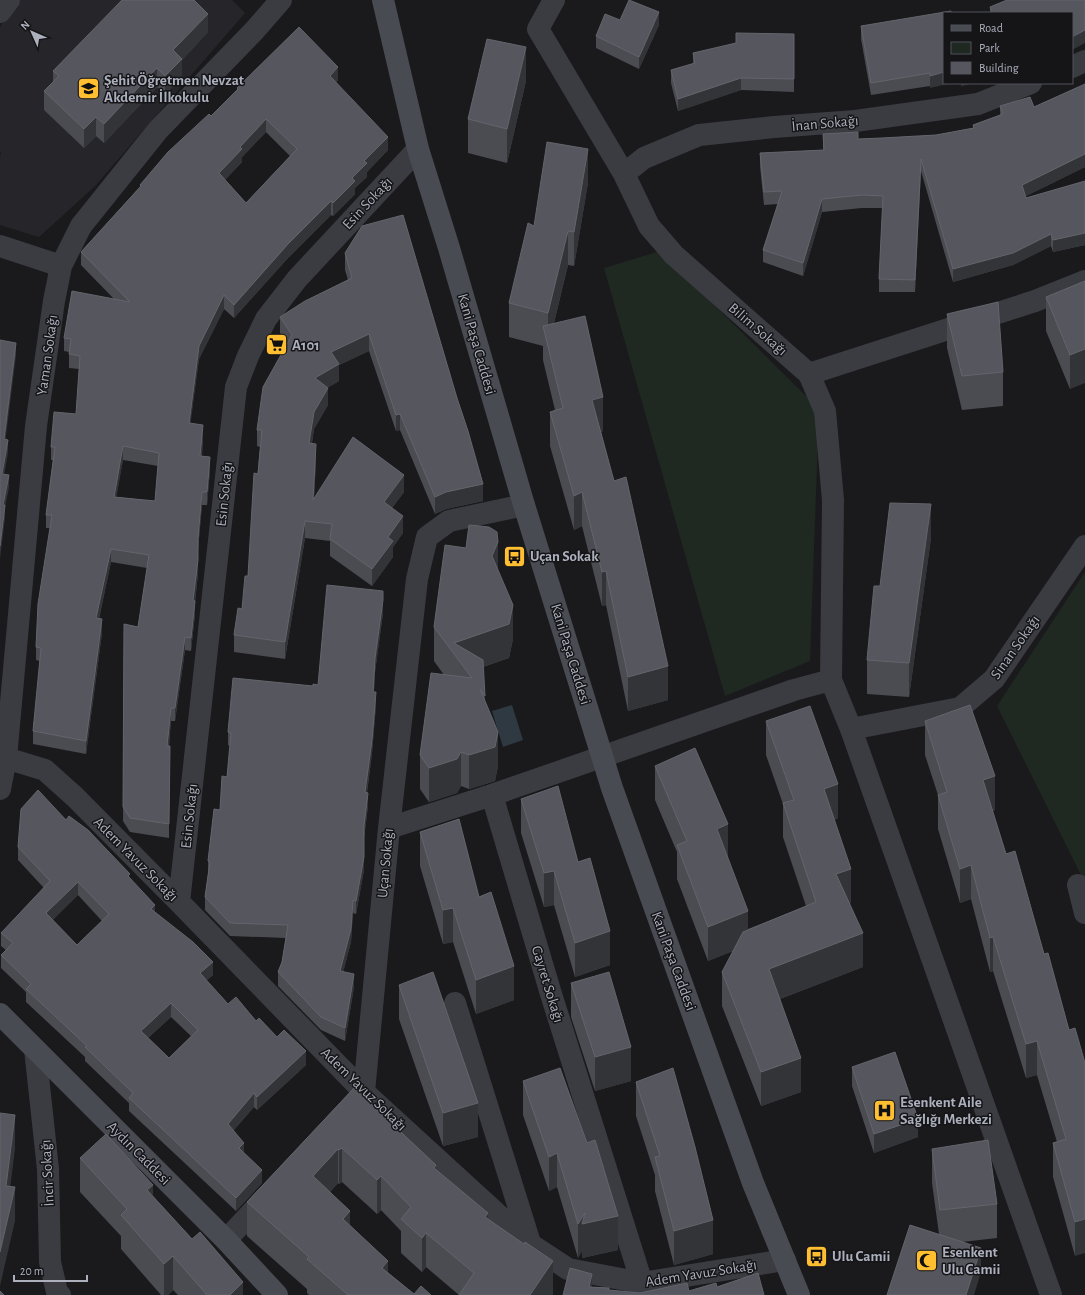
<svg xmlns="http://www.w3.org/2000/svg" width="1085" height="1295" font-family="'Alegreya Sans',sans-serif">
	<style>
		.built { fill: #26262a }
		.green { fill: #1f2821 }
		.water { fill: #2e3942 }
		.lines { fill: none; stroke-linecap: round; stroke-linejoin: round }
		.street { stroke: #3b3c42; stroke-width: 22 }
		.secondary { stroke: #484b52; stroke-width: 22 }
		.wall { fill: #4b4c52; fill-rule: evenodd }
		.shaded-wall { fill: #333438 }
		.building { fill: #56575e; stroke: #63656c; fill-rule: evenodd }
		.labels { text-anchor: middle; stroke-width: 3; stroke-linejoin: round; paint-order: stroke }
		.poi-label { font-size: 15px; font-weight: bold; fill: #acb0bd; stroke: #151518; text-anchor: start }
		.street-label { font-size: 15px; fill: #acb0bd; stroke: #151518 }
	</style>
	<rect width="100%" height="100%" fill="#1a1a1d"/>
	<!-- built -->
	<path class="built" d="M17,0H232L245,13L95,186L39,237L0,225V156L1,152L0,151V27Z"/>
	<!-- green -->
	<path class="green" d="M660,251L819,409L810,661L725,696L604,268Z
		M1085,572V876L1082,877L997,706Z"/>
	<!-- water -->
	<path class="water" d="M512,705L523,740L503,747L492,711Z"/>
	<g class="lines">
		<!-- street -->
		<path class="street" d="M554,0L538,29L624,174L649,226L674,255L809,374L825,411L833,500L831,680
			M0,12L9,0
			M1072,67L1085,61
			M624,174L644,158L699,135L774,127L855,121L978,104L1031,83
			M0,246L61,266
			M809,374L1035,301L1085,281
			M851,729L960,708L994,679L1085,546
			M6,758L45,770L75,797L179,902L364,1092L530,1244L568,1269L642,1283L785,1260
			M0,789L6,758L36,426L54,301L61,266L81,226L158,130L254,31L281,0
			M389,828L492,795
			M1078,885L1085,913
			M179,902L236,387L248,356L266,319L297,279L418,149
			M455,1003L530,1243
			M35,1049L48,1169L50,1262L57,1292L60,1295
			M358,1100L364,1092L389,828L417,579L427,537L449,521L524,505
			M226,1240L267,1196
			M642,1283L551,994L492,795L794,690L831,680L851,729L1051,1295"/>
		<!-- secondary -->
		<path class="secondary" d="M383,0L418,149L449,248L524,505L612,788L753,1183L799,1295
			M0,1014L226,1240L277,1295"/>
	</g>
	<!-- wall -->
	<path class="wall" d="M990,7L1072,13H990Z
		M951,13L930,88V86L871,95L861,39V26Z
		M620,20L659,25L639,69L596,48V36Z
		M208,32L182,60V77L165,94L157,87L104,143L96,136L84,148L44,110V91L53,82V71Z
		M794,34V92L741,90L678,111L671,83V70L693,64V53Z
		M338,80L336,82L388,150L367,172V177L355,188V194L333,216L331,215L288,258L234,318L224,309L199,359L190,423L203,438L202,456L210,470L207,505H202L198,550V573L195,602V614L191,651L185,650L175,721H171L169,746V838L130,832L123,821L124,624L138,627L147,568L111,562L99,619L102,633L86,754L33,744V731L40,661L36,660V647L50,528H46V515L53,460H51V447L76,414L79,369L69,368V352L64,351V338L114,299L81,265V252L140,187V185L211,116L237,90V88ZM266,132L290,156L246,203L225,180L242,162V157ZM123,460L158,466L155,501L116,497Z
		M526,81L507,163L468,153V119Z
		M1085,84V167L1026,196V198L1085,181V245L1053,252L1051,246L1013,265L953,282L921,171L915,292H879V279L883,208H862L822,212L803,276L763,262V250L778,204L764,205L760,166V153L823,150V134L858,139L882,138L936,135L973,128V125L1000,115V106L1034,107Z
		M588,183L574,266L568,265L554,323L603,431L601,432L668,700L628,711L606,605L602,606L582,526L574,530L550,446V412L555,410L543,360V346L509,337V303L534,226Z
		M345,253L483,501L446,509L435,514L400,430L396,431L369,351L339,365V381L327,388L328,405L314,429L312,443L316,461L314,498L404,492L392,508L403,533L393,547V557L372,586L330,556V541L305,538L285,659L234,652V635L242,609L248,576L260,447L257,446V430L287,345L280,333V317L348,280L345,270Z
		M1085,281L1070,389L1046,331V297Z
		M947,314L1003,372V406L962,410L947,348Z
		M931,538L909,697L867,694V660L880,586Z
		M498,570L513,639L509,658L483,667L485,702L498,766L495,781L469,789L461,786L457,793L429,802L420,789V755L444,675L434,661V627Z
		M383,613L375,672L374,692L376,705L372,753L367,793L368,806L364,838V870L356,914L353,913L351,942L343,972L354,987L345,1041L321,1030L278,986V972L282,962L286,938L230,936L205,910V897L208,874V861L227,777L230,746L228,745V732L313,686L318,685Z
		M766,721L838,818L834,820L851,903H849L863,967L780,999L801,1092L761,1106L722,1006V972L733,951L708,961L677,879V852L655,800V766L748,929L806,906L783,837V804L766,755Z
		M925,721L995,810L992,811L1006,854L1044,954L1069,1030L1075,1028V1256L1053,1177V1143L1057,1142L1037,1075L1026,1078L993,971L990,972L971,899L960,903L938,829V795L925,755Z
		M521,799L578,862L610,965L575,977L554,905L544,907L521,833Z
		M66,820L130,878L155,912L213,975L206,980L228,1004L256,1021L277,1037L306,1065L257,1110L254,1107L233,1131L244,1153L262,1183L236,1211L129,1111V1103L85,1061V1057L26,1002V992L1,968V955L6,950L1,946V933L44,888L18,860V847ZM78,895L102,921L77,945L52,920ZM171,1017L191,1036L169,1058L148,1038Z
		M420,832L479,897L514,1000L476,1014L453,942L443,944L420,866Z
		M571,983L631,1081L595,1091L571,1017Z
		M399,985L478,1137L443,1146L399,1019Z
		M852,1067L918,1137L874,1153L852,1086Z
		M523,1081L618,1250L582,1258V1251L578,1258L557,1187L549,1191L523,1115Z
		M636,1082L713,1254L674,1265L655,1191V1175L636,1116Z
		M354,1088L436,1170L488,1219L553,1295H459L426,1267L422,1272L401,1253V1231L381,1210L377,1214L342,1182L339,1184L338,1183L330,1192L350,1226L388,1273L414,1294L431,1295H309L307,1293V1289L247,1236V1202Z
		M932,1149L997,1204V1238L962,1242L981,1272L939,1234L932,1183Z
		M80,1158L153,1196L243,1295H178L173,1290L168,1295H161L121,1249V1236L80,1192Z"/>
	<!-- shaded-wall -->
	<path class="shaded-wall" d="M659,12V25L639,69V57Z
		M208,14V32L182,60V77L165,94V76L173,50Z
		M1085,30V43L1072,50V37Z
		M526,47V81L507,163V129Z
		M338,67V80L330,89V76Z
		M157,68V87L104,143V124Z
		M944,72V83H952L930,88V76Z
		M741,78V90L678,111V99Z
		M961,83H975L961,86Z
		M96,117V136L84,148V129Z
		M266,119V132L242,157V162L219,186V173L240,147Z
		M388,137V150L367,172V177L355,188V194L333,216V203L364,161Z
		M588,149V183L574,266V232Z
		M1085,154V167L1022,198V185Z
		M921,159V171L915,292V280Z
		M822,199V212L803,276V263Z
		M331,201V215L288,258L234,318V305L288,244Z
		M568,231V265L548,347V313Z
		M1085,233V245L1053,252V240Z
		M1051,234V246L1013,265L953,282V269Z
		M224,295V309L199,359L189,436V423L199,346Z
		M369,334V351L339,365V381L315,395V378L331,352Z
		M16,343V356L4,452V439Z
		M1085,349V383L1070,389V355Z
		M328,388V405L314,429L309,460V443L314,412Z
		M603,397V431L592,434V400Z
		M400,414V430L396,431V415Z
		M203,425V438L200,469V456Z
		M8,440V453L2,487V474Z
		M316,444V461L313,517V500Z
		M123,446V460L114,510V497Z
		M210,457V470L207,505V492Z
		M9,475V488L5,507V518L0,559V546L3,505Z
		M404,475V492L384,518V502Z
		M483,484V501L446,509L435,514V497L446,492Z
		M202,492V505L198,551V538Z
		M582,492V526L574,530V496Z
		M931,504V538L909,697V663Z
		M403,516V533L393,547V557L372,586V569L388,537Z
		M305,521V538L285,659V642Z
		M498,542V576L492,556Z
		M111,549V562L96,631V618Z
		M198,560V573L195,602V614L191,651V638L193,600Z
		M606,571V605L602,606V572Z
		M383,600V613L375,672L373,705L375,658Z
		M513,605V639L509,658L467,672L454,643Z
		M102,619V633L86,754V741Z
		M185,637V650L175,721V708Z
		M668,666V700L628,711V677Z
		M376,692V705L372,753L365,806V792Z
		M171,708V721L167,759V746Z
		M498,732V766L495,781L469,789V755Z
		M461,752V786L457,793L429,802V768Z
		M995,776V810L983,814V780Z
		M838,784V818L824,823V789Z
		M368,793V806L364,838V870L356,914V901Z
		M728,824V858L717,829Z
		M971,865V899L960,903V869Z
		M851,869V903L836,908V874Z
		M554,871V905L544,907V873Z
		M78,882V895L46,927V913Z
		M353,900V913L351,942L340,985V971Z
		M155,905V919L151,909Z
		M453,908V942L443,944V910Z
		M748,911V945L708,961V927Z
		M610,931V965L575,977V943Z
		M863,933V967L769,1003V969Z
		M993,937V971L990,972V938Z
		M213,962V975L200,987V973Z
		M514,966V1000L476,1014V980Z
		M354,974V987L345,1041V1028Z
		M171,1003V1017L141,1044V1031Z
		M1037,1041V1075L1026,1078V1044Z
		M631,1047V1081L595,1091V1057Z
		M306,1051V1065L257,1110V1097Z
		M801,1058V1092L761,1106V1072Z
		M254,1093V1107L228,1137V1124Z
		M478,1103V1137L443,1146V1113Z
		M15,1115V1149L6,1220V1186Z
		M918,1119V1137L874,1153V1134Z
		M244,1143V1156L239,1148Z
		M342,1148V1182L339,1184V1150Z
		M338,1149V1183L313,1210V1176Z
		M557,1153V1187L549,1191V1157Z
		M436,1165V1199L434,1168Z
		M262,1170V1183L236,1211V1198Z
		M381,1176V1210L377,1214V1180Z
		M153,1185V1219L147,1190Z
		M15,1187V1221L0,1286V1252Z
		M350,1211V1244L343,1219Z
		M488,1213V1247L485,1217Z
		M585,1213L618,1216V1250L582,1258V1251L578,1258V1224Z
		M1085,1219V1253L1075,1256V1222Z
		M713,1220V1254L674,1265V1231Z
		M426,1233V1267L422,1272V1238Z
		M981,1248V1272L974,1295H966Z
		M173,1256V1290L168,1295H164V1264Z
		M388,1261V1295L382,1268Z
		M553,1261V1295H530Z
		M592,1274V1295L589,1287Z
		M243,1282V1295H230Z"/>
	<!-- building -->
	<path class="building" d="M122,0H194L208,14L173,50L182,59L165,76L157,68L104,124L96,117L84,129L44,91L59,76L53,71Z
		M629,0L659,12L639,57L596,36L605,14L620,20Z
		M1007,0H1085V30L1072,37V13H992L990,7Z
		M951,11V13H944V72L930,76V73L871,83L861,26Z
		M299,27L338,67L330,76L388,137L364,161L367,163L352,178L355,181L333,203L331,201L288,244L234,305L224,295L199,346L189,423L203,425L200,456L210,457L207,492H202L198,538V560L193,600L195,601L191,638L185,637L175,708H171L167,746H170L169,824L130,818L123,807L124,624L138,627L149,555L111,549L96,618L102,619L86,741L33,731L41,648L36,647L38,604L52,515H46L55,447H51L54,412L76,414L80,356L69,354L71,339L64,338L72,291L130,302L81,252L141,186L140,185L168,152L209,114L211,116L238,89L237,88ZM266,119L297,149L246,203L219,173L242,149L240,147ZM123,446L159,453L155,501L114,497Z
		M736,33L794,34V79L741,78L678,99L671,70L695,63L693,53L736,43Z
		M487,39L526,47L507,129L468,119Z
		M1085,84V154L1022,185L1026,198L1085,181V233L1053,240L1051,234L1013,253L953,269L921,159L915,280L879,279L883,196L862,195L822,199L803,263L763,250L782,191L764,192L760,153L824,150L823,134L858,132V139L882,138L936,135L974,128L973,125L1003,114L1000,106L1030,97L1034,107Z
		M547,142L588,149L574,232L568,231L548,313L509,303L528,223L534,226Z
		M403,215L457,398L468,431L483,484L446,492L435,497L400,414L396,415L369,334L331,352L339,364L315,378L328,388L314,412L309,443L316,444L313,500L353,437L404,475L384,502L403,516L388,537L393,541L372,569L330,539L332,524L305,521L285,642L234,635L238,608L242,609L245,576H248L254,473L258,474L262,430H257L263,387L292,335L280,317L305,301L352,278L345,253L362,226Z
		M1085,281V349L1070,355L1046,297Z
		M998,302L1003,372L962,376L947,314Z
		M585,316L603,397L592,400L614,481L626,477L668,666L628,677L606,571L602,572L582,492L574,496L550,412L563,408L543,326Z
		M0,340L16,343L4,439L8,440L2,474L9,475L3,505H5L0,546Z
		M890,503L931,504L909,663L867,660L874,586H880Z
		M469,525L489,527L497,532L498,542L492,556L513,605L509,624L454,643L483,660L485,696L480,689L498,732L495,747L469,755L461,752L457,759L429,768L420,755L431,673L472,678L434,627L445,545L466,548Z
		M327,585L383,591V600L375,658L373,692H376L372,740L365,792L368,793L364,825V857L356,901L353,900L351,929L340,971L354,974L345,1028L321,1017L278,972L282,962L288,925L230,923L205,897L210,862L208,861L214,809L220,810L222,776L227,777L231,733L228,732L233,678L313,686V684L318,685Z
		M970,705L995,776L983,780L1006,854L1015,851L1044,954L1048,953L1069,1030L1075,1028L1085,1063V1219L1075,1222L1053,1143L1066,1139L1037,1041L1026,1044L993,937L990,938L971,865L960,869L938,795L947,792L925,721Z
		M810,706L838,784L824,789L851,869L836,874L863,933L769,969L801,1058L761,1072L722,972L743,932L816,902L783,803L794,800L766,721Z
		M695,748L728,824L717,829L748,911L708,927L677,845L687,841L655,766Z
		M558,786L578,862L590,858L610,931L575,943L554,871L544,873L521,799Z
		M38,790L66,820L69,816L88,830L130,874L128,876L155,905L151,909L193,942L213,962L200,973L228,1004L236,997L256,1021L259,1018L277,1037L284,1030L306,1051L257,1097L254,1093L228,1124L244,1143L239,1148L262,1170L236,1198L129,1098L133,1093L85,1047L87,1046L26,989L31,984L1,955L13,943L1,933L50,881L18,847L21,809ZM78,882L109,914L77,945L46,913ZM171,1003L198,1030L169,1058L141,1031Z
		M459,819L479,897L491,892L514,966L476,980L453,908L443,910L420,832Z
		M433,972L478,1103L443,1113L399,985Z
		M609,972L631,1047L595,1057L571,983Z
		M895,1052L918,1119L874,1134L852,1067Z
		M560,1068L587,1143L595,1140L618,1216L582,1224L585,1213L578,1224L557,1153L549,1157L523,1081Z
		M673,1068L695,1147L713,1220L674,1231L655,1157L660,1156L636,1082Z
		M354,1088L436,1165L434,1168L488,1213L485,1217L524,1244L525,1242L553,1261L530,1295H459L474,1273L426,1233L422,1238L401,1219L411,1207L381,1176L377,1180L342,1148L339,1150L338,1149L313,1176L350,1211L343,1219L388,1261L382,1268L414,1294L421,1286L431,1295H348L307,1259L309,1257L247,1202Z
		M0,1113L15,1115L6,1186L15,1187L0,1252Z
		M106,1134L153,1185L147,1190L192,1239L200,1232L243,1282L230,1295H207L173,1256L164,1264L121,1215L127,1209L80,1158Z
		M988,1140L997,1204L940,1210L932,1149Z
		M910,1225L981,1248L966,1295H887Z
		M570,1268L592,1274L589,1287L609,1288V1290L640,1293L687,1283L689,1291L716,1283L717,1287L758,1273L764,1295H563Z
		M0,1291L4,1295H0Z"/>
	<!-- icons -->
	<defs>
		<symbol id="school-square" viewBox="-11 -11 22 22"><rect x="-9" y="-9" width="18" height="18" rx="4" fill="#ffbf30" stroke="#151518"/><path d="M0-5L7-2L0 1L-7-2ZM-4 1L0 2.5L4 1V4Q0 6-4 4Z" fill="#111"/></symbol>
		<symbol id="supermarket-square" viewBox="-11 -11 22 22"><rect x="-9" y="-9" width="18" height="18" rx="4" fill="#ffbf30" stroke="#151518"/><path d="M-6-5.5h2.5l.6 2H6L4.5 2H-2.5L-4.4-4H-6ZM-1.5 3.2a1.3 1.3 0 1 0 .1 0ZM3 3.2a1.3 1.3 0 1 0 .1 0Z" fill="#111"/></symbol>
		<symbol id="bus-square" viewBox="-11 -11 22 22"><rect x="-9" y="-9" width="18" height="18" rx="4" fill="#ffbf30" stroke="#151518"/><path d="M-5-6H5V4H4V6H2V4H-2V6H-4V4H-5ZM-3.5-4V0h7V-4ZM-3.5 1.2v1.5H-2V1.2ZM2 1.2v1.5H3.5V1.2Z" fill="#111"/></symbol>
		<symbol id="hospital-square" viewBox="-11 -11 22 22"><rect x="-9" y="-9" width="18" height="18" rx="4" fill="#ffbf30" stroke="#151518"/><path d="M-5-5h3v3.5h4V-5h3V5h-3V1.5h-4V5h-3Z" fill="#111"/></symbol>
		<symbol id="mosque-square" viewBox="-11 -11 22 22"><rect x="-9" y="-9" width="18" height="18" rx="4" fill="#ffbf30" stroke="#151518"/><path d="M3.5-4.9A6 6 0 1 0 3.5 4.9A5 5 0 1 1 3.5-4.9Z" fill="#111"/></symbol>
	</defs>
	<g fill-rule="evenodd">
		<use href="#school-square" x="76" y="76" width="25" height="25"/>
		<use href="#supermarket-square" x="264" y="332" width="25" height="25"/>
		<use href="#bus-square" x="502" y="544" width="25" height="25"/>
		<use href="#hospital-square" x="872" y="1098" width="25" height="25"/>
		<use href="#bus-square" x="804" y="1244" width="25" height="25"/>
		<use href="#mosque-square" x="914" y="1248" width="25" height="25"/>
	</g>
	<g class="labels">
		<!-- poi labels -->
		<g class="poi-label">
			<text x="104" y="85">Şehit Öğretmen Nevzat<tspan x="104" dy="17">Akdemir İlkokulu</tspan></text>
			<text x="292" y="350">A101</text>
			<text x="530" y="561">Uçan Sokak</text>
			<text x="900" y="1107">Esenkent Aile<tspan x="900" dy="17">Sağlığı Merkezi</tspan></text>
			<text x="942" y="1257">Esenkent<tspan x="942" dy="17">Ulu Camii</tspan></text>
			<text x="832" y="1261">Ulu Camii</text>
		</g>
		<!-- street labels -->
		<g class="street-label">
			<text transform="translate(825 123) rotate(-5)" y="5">İnan Sokağı</text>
			<text transform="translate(367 203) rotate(-47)" y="5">Esin Sokağı</text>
			<text transform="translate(758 329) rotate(41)" y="5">Bilim Sokağı</text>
			<text transform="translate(477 344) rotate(74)" y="5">Kani Paşa Caddesi</text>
			<text transform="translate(47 355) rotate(-82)" y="5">Yaman Sokağı</text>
			<text transform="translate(224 494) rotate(-84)" y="5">Esin Sokağı</text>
			<text transform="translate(1015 647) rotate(-55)" y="5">Sinan Sokağı</text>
			<text transform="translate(571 654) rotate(73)" y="5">Kani Paşa Caddesi</text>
			<text transform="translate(189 816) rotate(-84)" y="5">Esin Sokağı</text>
			<text transform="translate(136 859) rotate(45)" y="5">Adem Yavuz Sokağı</text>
			<text transform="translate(385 863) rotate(-85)" y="5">Uçan Sokağı</text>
			<text transform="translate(674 961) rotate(70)" y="5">Kani Paşa Caddesi</text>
			<text transform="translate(548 984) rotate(73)" y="5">Gayret Sokağı</text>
			<text transform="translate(364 1089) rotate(44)" y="5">Adem Yavuz Sokağı</text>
			<text transform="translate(139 1153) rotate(45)" y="5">Aydın Caddesi</text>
			<text transform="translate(47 1173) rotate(-93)" y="5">İncir Sokağı</text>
			<text transform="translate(701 1273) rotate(-9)" y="5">Adem Yavuz Sokağı</text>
		</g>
	</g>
	<!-- legend -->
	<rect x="943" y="12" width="130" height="72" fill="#151518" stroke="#51535a"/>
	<rect x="951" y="25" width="20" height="6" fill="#484b52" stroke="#51535a"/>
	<text x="979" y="32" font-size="12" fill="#acb0bd">Road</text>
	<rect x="951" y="42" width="20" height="12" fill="#1f2821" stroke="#51535a"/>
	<text x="979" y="52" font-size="12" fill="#acb0bd">Park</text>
	<rect x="951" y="62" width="20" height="12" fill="#56575e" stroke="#51535a"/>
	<text x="979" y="72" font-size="12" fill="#acb0bd">Building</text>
	<!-- north arrow -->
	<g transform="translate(32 32) rotate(315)" stroke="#151518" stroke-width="3" paint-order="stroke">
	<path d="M0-3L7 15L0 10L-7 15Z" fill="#acb0bd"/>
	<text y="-6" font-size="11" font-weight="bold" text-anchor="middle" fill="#acb0bd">N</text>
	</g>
	<!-- scale -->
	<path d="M14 1275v6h73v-6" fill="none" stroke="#acb0bd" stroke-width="2"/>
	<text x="20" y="1275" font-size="12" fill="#acb0bd" stroke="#151518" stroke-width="3" paint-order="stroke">20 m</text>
</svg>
